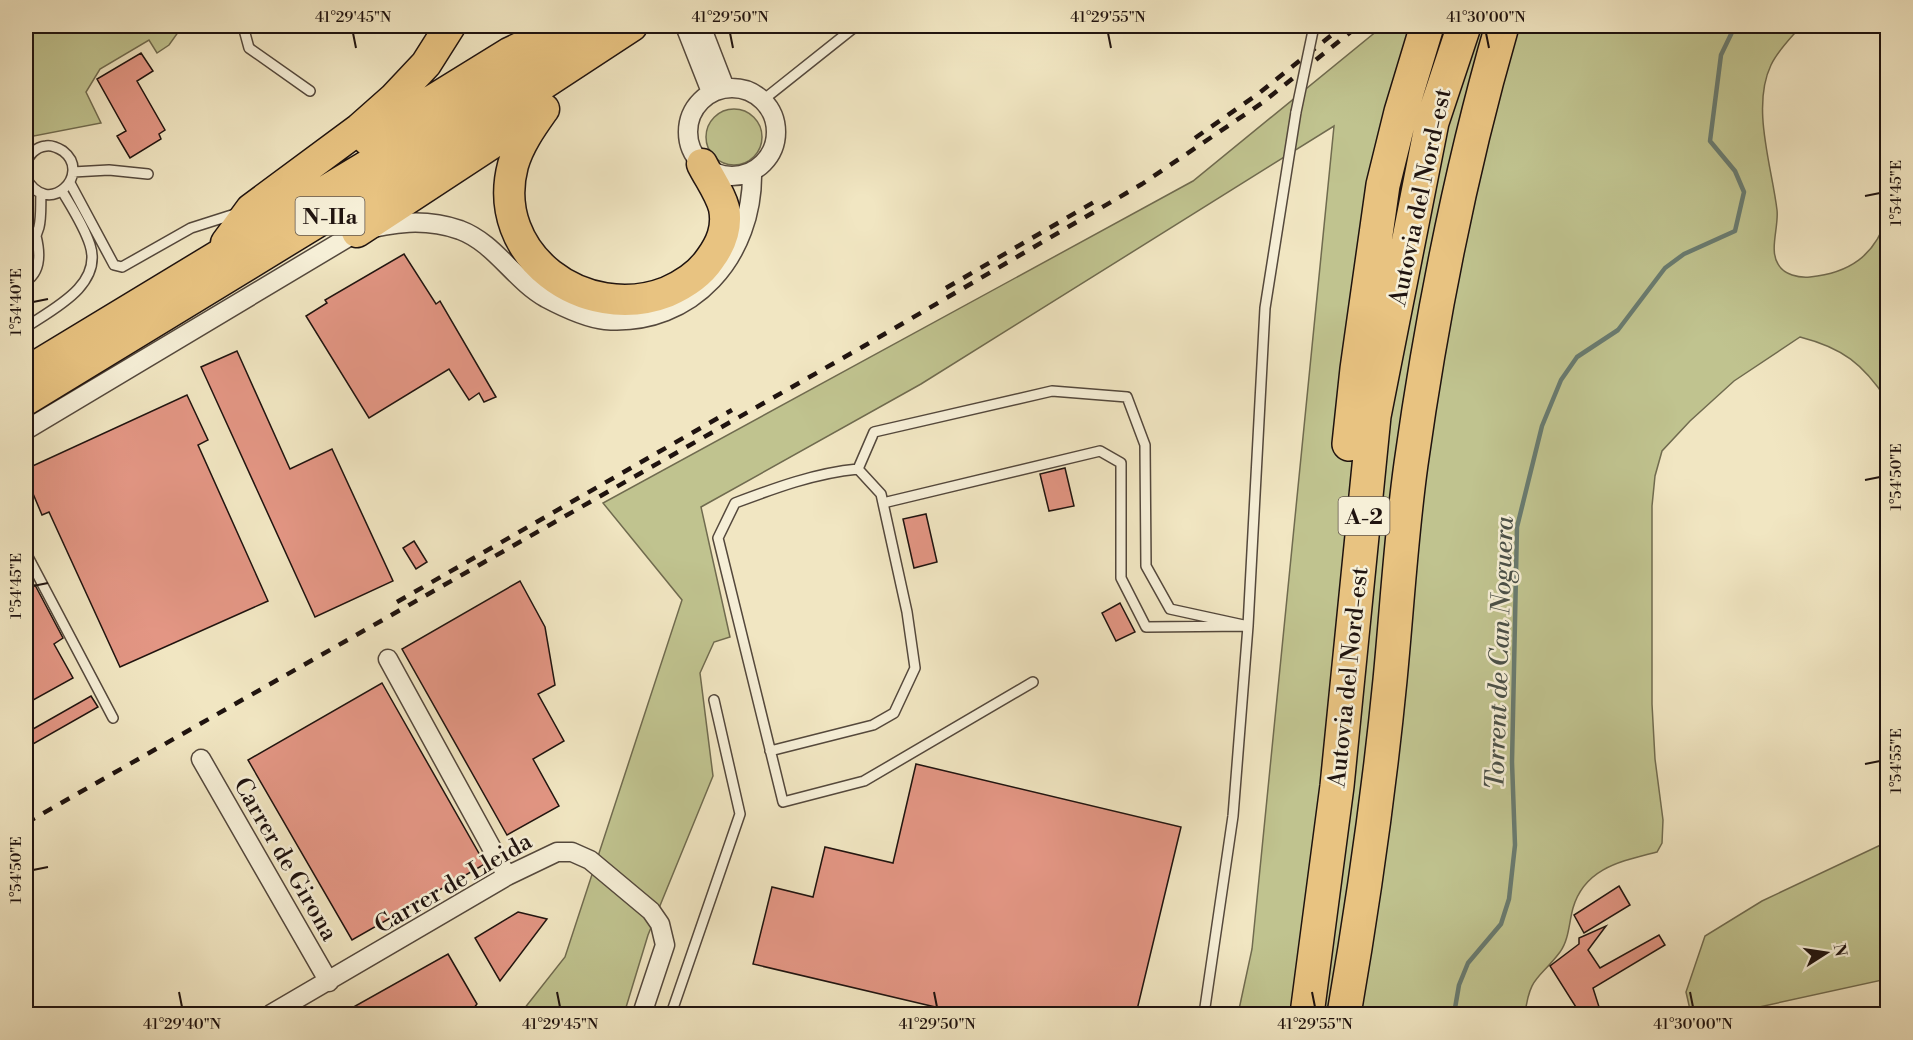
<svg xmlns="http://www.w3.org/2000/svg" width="1913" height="1040" font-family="'Libre Bodoni',serif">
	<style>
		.green { fill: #c0c38f; stroke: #706b4f; stroke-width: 1.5 }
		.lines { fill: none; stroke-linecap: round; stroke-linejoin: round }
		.stream { stroke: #697b70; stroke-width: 4.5 }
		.building { fill: #e39684; stroke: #1f130f; stroke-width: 1.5 }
		.service-casing { stroke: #54483c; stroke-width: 12 }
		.minor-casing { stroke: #54483c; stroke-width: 21 }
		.trunk-casing { stroke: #1f130f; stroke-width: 33 }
		.motorway-casing { stroke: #1f130f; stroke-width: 36 }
		.service { stroke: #f6efd7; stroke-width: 9 }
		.minor { stroke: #f6efd7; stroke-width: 18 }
		.trunk { stroke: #e8c381; stroke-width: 30 }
		.motorway { stroke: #e8c381; stroke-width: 33 }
		.rail { stroke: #1f130f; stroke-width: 4.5; stroke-dasharray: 10 10; stroke-linecap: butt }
		.service-bridge-casing { stroke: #54483c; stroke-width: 12; stroke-linecap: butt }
		.service-bridge { stroke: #f6efd7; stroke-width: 9 }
		.ticks { fill: none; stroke: #1f130f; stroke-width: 2 }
		.labels { text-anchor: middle; stroke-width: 5; stroke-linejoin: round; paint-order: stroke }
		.shield { fill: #f6efd7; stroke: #60554b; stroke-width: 1.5 }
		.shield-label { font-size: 22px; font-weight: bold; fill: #1f130f }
		.street-label { font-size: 24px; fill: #1f130f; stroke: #f6efd7 }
		.water-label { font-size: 26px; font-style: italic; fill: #4a5048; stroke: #f6efd7 }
		.neatline { fill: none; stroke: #1f130f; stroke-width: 2 }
		.ticks-label { font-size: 15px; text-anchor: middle; fill: #1f130f }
	</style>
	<rect width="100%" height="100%" fill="#f1e6c2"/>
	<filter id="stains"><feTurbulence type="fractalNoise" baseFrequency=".00333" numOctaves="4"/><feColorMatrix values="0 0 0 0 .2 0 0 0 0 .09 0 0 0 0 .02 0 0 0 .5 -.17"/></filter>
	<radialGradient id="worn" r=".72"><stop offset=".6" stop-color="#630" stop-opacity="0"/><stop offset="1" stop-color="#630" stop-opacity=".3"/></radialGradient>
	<!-- green -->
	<path class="green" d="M26,26H161L179,31L169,45L157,53L149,40L100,69L86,92L101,123L34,136L26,121Z
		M1383,26H1801C1791,38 1778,50 1771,65C1751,107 1772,167 1777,210C1779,226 1769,250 1778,264C1784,275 1799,278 1810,277C1849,273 1875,256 1887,217V400C1863,364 1843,348 1800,337L1734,381L1690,421L1662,451L1655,476L1652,506V704L1655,759L1663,820L1662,843L1657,852C1623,861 1585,867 1573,908C1569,922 1569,940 1560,952C1539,980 1530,975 1525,1014H1238L1252,949L1334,126L921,384L701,507L730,637L714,642L700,673L713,776L648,935L624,1014H520L565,957L682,600L603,503L1193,181Z
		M706 137a28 28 0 1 1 56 0a28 28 0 1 1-56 0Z
		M1887,842V979L1727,1014H1691L1686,992L1705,936L1762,901Z"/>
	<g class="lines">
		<!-- stream -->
		<path class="stream" d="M1454,1014L1459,985L1468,963L1501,924L1509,899L1515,845L1512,762L1517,527L1542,426L1561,380L1577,357L1618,330L1665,268L1684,254L1735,231L1744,192L1735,171L1710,141L1721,55L1735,26"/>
	</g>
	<!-- building -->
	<path class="building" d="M141,53L153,71L137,81L165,130L159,134L161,139L130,158L117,136L126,131L97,79Z
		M404,254L436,304L440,301L496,397L484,402L479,393L469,400L449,369L369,418L306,316L327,303L325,300Z
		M237,351L290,469L332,449L393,581L315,617L201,367Z
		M187,395L208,440L198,445L268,601L120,667L49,512L42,515L26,477V469Z
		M1065,468L1074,506L1049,511L1040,474Z
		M926,514L937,562L914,568L903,519Z
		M414,541L427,562L416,569L403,548Z
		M520,581L545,627L555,685L538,694L564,741L533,759L559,806L507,835L402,649Z
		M35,585L63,638L54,644L73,678L26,704V590Z
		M1120,603L1135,632L1116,641L1102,613Z
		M382,683L485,864L352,940L248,760Z
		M91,696L98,707L26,748V733Z
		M916,764L1181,827L1136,1014H965L753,964L772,887L813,897L825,847L893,863Z
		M1619,886L1630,905L1584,933L1574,915Z
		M518,912L547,919L500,981L475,938Z
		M1606,926L1588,950L1600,968L1659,935L1665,945L1593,988L1600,1010L1579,1012L1550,966L1579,944V938Z
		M448,954L477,1004L469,1014H341Z"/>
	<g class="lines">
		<defs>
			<path id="service" d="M243,26L249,48L310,91
				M763,100L856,26
				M26,164C28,155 36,147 46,146C52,145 58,148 63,151C93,174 48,219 26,178
				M73,172L109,170L148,174
				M70,183L114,265L122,267L191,228L238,213
				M26,244C44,237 40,210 41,194
				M26,281C42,271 40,252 36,236
				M26,327C53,309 103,285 90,245C84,226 72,208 62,191
				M858,469L874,432L1052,391L1127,397L1145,445L1146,566L1170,609L1248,626L1146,627L1121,578V463L1100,451L883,503
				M26,553L113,718
				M770,751L873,725L894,713L915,668L907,612L881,494L858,469C815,473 775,488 735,503L718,538L783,802L864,781L1033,682
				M671,1014L740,814L714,700
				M1204,1014L1233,816L1248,626L1265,308L1296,112"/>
			<path id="minor" d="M685,26L711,92
				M701,26L725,88
				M688 132a44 44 0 1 1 88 0a44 44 0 1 1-88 0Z
				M26,430L357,232C393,222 425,218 460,230C495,243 514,280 546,298C563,307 586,318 605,320C693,327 754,255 752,171
				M388,659L507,876
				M201,759L329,982
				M271,1014L507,876L557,852H572L590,860L651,911L660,924L665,945L642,1014"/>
			<path id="trunk" d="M544,109C532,126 519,144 513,165C489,255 585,324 667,292C683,285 700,274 710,259C721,244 728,228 724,208C720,193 709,178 702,164
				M368,140L509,53L551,33
				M357,232L535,115
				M226,243L251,209L359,129L394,98L426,64L450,26
				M26,372L497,87L589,26
				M26,400L542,85L632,26"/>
			<path id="motorway" d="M1349,444L1357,369L1383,185L1401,112L1427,26
				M1307,1014L1337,786L1374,416L1432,122L1464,26
				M1344,1014C1363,904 1379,792 1390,680C1397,608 1401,536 1411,464C1432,314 1460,171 1502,26"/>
		</defs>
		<!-- service casing -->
		<use href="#service" class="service-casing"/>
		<!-- minor casing -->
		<use href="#minor" class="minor-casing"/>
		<!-- trunk casing -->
		<use href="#trunk" class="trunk-casing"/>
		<!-- motorway casing -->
		<use href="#motorway" class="motorway-casing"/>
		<!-- service -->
		<use href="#service" class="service"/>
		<!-- minor -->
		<use href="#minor" class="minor"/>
		<!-- trunk -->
		<use href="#trunk" class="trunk"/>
		<!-- motorway -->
		<use href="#motorway" class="motorway"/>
		<!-- rail -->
		<path class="rail" d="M1195,138L1258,94L1343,26
			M946,288L1094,202
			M397,602L732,410
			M26,823L864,346L1142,184L1262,103L1358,26"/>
		<defs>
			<path id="service-bridge" d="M1296,112L1314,26"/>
		</defs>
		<!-- service-bridge casing -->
		<use href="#service-bridge" class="service-bridge-casing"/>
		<!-- service-bridge -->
		<use href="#service-bridge" class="service-bridge"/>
	</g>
	<!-- ticks -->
	<path class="ticks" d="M353,33L356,48M730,33L733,48M1108,33L1111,48M1486,33L1489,48M1865,196L1880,193M33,302L48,299M1865,480L1880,477M33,586L48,583M1865,764L1880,761M33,870L48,867M179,992L182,1007M557,992L560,1007M934,992L937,1007M1312,992L1315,1007M1690,992L1693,1007"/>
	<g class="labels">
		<!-- shield labels -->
		<g class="shield">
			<rect x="295.5" y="197" width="69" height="38" rx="4.5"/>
			<rect x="1338.5" y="497" width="51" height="38" rx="4.5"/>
		</g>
		<g class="shield-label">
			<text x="330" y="224">N-IIa</text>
			<text x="1364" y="524">A-2</text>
		</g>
		<!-- street labels -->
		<g class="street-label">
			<text transform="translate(1420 197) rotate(-78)" y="8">Autovia del Nord-est</text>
			<text transform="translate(1348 677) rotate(-84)" y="8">Autovia del Nord-est</text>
			<text transform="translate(286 859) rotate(60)" y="8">Carrer de Girona</text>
			<text transform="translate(453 883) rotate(-30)" y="8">Carrer de Lleida</text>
		</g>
		<!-- water labels -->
		<g class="water-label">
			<text transform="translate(1499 653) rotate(-88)" y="9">Torrent de Can Noguera</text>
		</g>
	</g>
	<!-- margin -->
	<rect width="1913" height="1040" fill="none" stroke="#f1e6c2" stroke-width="66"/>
	<!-- north arrow -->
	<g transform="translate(1826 953) rotate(78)" stroke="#f6efd7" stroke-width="4.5" paint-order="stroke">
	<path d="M0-4.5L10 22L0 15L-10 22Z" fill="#1f130f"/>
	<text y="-9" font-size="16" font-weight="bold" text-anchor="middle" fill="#1f130f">N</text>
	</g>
	<rect x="33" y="33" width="1847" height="974" class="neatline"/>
	<g class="ticks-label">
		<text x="353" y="22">41°29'45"N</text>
		<text x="730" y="22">41°29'50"N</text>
		<text x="1108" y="22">41°29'55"N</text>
		<text x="1486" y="22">41°30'00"N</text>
		<text transform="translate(1896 193) rotate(-90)" y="5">1°54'45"E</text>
		<text transform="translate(16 302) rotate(-90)" y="5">1°54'40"E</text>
		<text transform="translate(1896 477) rotate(-90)" y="5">1°54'50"E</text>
		<text transform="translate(16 586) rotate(-90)" y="5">1°54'45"E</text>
		<text transform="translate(1896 761) rotate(-90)" y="5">1°54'55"E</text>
		<text transform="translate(16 870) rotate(-90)" y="5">1°54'50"E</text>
		<text x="182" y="1029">41°29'40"N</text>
		<text x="560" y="1029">41°29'45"N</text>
		<text x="937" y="1029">41°29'50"N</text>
		<text x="1315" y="1029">41°29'55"N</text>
		<text x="1693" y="1029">41°30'00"N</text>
	</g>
	<rect width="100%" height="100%" filter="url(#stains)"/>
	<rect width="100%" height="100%" fill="url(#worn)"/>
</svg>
